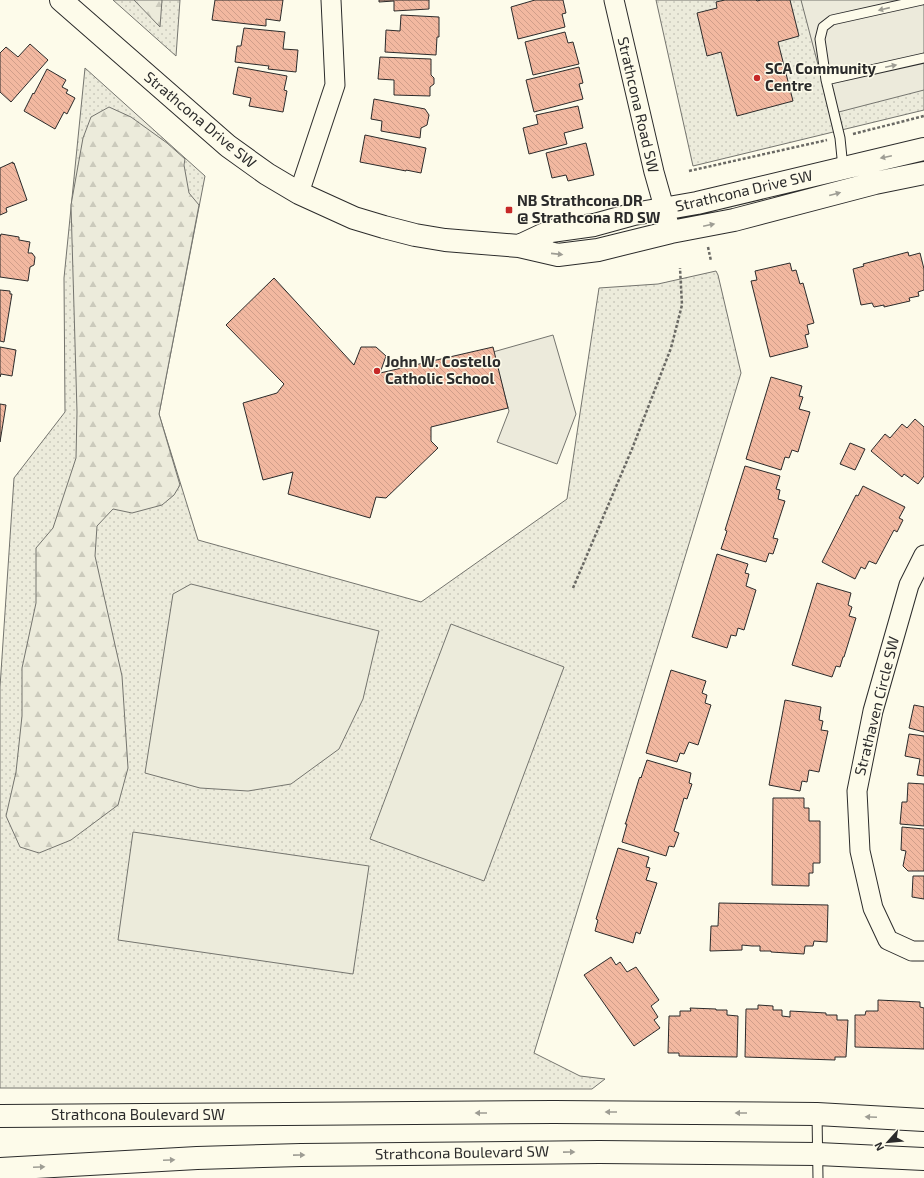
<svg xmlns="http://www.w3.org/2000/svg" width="924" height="1178" font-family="'Exo 2',sans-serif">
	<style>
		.grass { fill: url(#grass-dots); stroke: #74746e }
		.forest { fill: url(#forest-firs); stroke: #74746e }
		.pitch { fill: #ecebdb; stroke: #74746e }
		.parking { fill: #eceadb; stroke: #74746e }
		.building { fill: url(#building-back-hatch); stroke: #2b2b2b }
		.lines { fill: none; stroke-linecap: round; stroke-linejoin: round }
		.service-casing { stroke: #2b2b2b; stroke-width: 11 }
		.minor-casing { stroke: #2b2b2b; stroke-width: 21 }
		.tertiary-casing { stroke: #2b2b2b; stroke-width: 24 }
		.secondary-casing { stroke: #2b2b2b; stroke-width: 24 }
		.path { stroke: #6a6964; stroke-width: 2.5; stroke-dasharray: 3 2; stroke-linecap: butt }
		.service { stroke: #fdfbea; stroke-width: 9 }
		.minor { stroke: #fdfbea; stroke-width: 19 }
		.tertiary { stroke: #fdfbea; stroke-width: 22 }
		.secondary { stroke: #fdfbea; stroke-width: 22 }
		.oneway { fill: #9e9d94 }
		.poi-dot { fill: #c62828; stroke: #fdfbea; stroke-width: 1.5 }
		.labels { text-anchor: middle; stroke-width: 3; stroke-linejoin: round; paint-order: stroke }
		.poi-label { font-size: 15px; font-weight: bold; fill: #2b2b2b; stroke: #fdfbea; text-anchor: start }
		.street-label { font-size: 15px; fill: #2b2b2b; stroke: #fdfbea }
	</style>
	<defs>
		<pattern id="grass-dots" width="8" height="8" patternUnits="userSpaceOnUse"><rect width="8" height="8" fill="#ecebdb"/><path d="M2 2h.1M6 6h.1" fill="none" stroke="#cbcabc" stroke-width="1.8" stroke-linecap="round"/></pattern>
		<pattern id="forest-firs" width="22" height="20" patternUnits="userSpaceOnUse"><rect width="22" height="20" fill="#ecebdb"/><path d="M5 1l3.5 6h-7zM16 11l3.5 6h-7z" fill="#cbcabc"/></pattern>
		<pattern id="building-back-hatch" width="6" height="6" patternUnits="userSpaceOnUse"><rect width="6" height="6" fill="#f2b8a0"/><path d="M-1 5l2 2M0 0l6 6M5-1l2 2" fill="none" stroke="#d09e8a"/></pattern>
	</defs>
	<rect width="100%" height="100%" fill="#fdfbea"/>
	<!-- grass -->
	<path class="grass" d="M113,0H180L176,56Z
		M656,0H924V110L693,166Z
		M85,68L205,176L159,414L198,540L421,602L567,499L599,288L658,284L716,271L718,275L741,373L534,1053L580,1076L605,1079L592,1089L0,1088V687L14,478L65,412L64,278Z"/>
	<!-- forest -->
	<path class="forest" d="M134,0H162L160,27Z
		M109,107L131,117L167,143L185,159L184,165L189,193L199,205L159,414L180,485L174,495L162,505L132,513L113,509L97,526L95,556L122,676L128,768L118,805L71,840L39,853L20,847L6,816L16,772L22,716V668L36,603V548L53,528L76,458L77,412L71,205L83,138L91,117Z"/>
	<!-- pitch -->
	<path class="pitch" d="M191,584L379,631L363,699L339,749L291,784L248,791L200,788L145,773L173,594Z
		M451,624L564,667L484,881L370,839Z
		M133,832L369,866L353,974L118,940Z"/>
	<!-- parking -->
	<path class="parking" d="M801,0H924V90L831,114Z
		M553,335L576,414L557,464L497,442L509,411L493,352Z"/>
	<!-- building -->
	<path class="building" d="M215,0H283L280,21L266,19V26L212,20Z
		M379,0H429V9L394,11V1L379,2Z
		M535,0H563L566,13L562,14L565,27L518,39L511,7Z
		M725,0H756L757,1L761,0H790L799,36L778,42L793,101L737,116L721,52L707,56L697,13L717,8L716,2Z
		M401,15L439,17V37H437L436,55L385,52L386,30L400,31Z
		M244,28L285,32L283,49L298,50L296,72L268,69L269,66L235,62L237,46H241Z
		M565,32L568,43L573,42L579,64L533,75L525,42Z
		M30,44L48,60L11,102L0,92V53L6,47L18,57Z
		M380,57L431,59V75L434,78V84L430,87V96L394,95V80L378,79Z
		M238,67L287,76L284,90L287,91L283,112L249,106L251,98L233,94Z
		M579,67L583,83L579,84L583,99L534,112L526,80Z
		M47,69L66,80L62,87L68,90L66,93L75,98L67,114L64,112L55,129L24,111L33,93L34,94Z
		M374,99L425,109L429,115L427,125L421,128L420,138L381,131L382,121L371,119Z
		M578,106L583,128L564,133L567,144L529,154L523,128L538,124L536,115Z
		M365,135L426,148L421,173L406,170V171L360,162Z
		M586,143L594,175L568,181L566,175L552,178L546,153Z
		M13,162V164L14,163L27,200L6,208L7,212L0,215V168Z
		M1,234L19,237V240L30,242L28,253H32L35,257L34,265L30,267L28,281L0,277V237Z
		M908,252L909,256L920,253L924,269V290L918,292L919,296L909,298L910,301L884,307V305L874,307L872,303L861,305L853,269L864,266L863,264Z
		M790,263L792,271L796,270L800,284L803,283L814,323L807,325L809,334L805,335L808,347L770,357L751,281L757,280L755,271Z
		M274,278L354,365L361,347H376L386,356L380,373L493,347L508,408L431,427V441L438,448L386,498L376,497L370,518L288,494L293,472L263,480L243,403L277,393L284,384L226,325Z
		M0,290L10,291V294H12L4,342L0,341Z
		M0,347L16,350L12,376L1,374L0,377Z
		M771,377L802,386L799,396L803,397L799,409L810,412L798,452L792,450L789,458L785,457L781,470L746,459Z
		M0,404L6,405L0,442Z
		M915,419L924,427V476L918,484L904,474L902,477L871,451L885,434L890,438L902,424L907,428Z
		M850,443L865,449L855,470L840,464Z
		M745,466L780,476L776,489L780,490L778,499L785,501L773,538L778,539L773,554L769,553L766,562L721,549L727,531L725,530Z
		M863,486L905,507L899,518L903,520L897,532L894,530L876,564L869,561L865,569L861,567L855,579L822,562L856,495L858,496Z
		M717,554L748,564L745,573L749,574L746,586L756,590L744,630L738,628L736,636L731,635L727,648L692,637Z
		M817,583L851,593L848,605L852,607L849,616L856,618L844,657H843L840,667L836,666L832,677L792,665Z
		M671,670L706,681L702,693L707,695L705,703L711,705L698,745L689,742L684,754L680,753L677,762L646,753Z
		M785,700L821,707L819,720L823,721L821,730L828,731L819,772L809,770L807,782L802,781L800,791L769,785Z
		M914,705L924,707V732L909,728Z
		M909,734L924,736V776L917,775L920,759L905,756Z
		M647,760L691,773L689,783L692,784L687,799L684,798L674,831L679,833L674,847L669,846L666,856L622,842L627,824H625L626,822L639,779L640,777L641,778Z
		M908,783L924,784V826L900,824L902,802H907Z
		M773,798H804V808H809V821H820V863H813V873H809V886L772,885Z
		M902,827L924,829V871H908L903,866L906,851L901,850Z
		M618,848L649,857L646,867L650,868L646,880L657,883L640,934L636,932L633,943L595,931L598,920L596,919Z
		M913,876H924V899L912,897Z
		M719,903L828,905L827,942L814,941L813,946H805L804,954L771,952V951H760V946H752L742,945V950L710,951L711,926H718Z
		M611,957L616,965L620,962L627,972L636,967L659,1000L651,1006L658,1017L654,1020L660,1028L634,1046L584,975Z
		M878,1000L920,1002V1007L924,1008V1049L855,1047V1015H865L866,1011H878Z
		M758,1005L773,1006V1010H782V1016L790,1017V1011L826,1013V1015H837V1020H848L846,1057H835V1060L745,1057L746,1009H758Z
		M690,1008L716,1009V1010H727V1015L738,1016L737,1057L679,1056V1053H668L669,1016H680V1011H691Z"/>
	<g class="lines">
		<defs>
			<path id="service" d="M826,80L924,58
				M843,168L840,138L826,80L820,39L823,27L832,20L922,0
				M817,1114L818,1178"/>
			<path id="minor" d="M614,0L654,172L671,232
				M299,193L335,85L331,0
				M924,555L909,585L873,711L857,791L860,851L873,908L888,940L912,951H924"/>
			<path id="tertiary" d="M61,0L228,146L267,174L299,193L354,218L384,227L415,235L445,240L519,246L558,255L598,250L671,232L734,220L875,183L924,173
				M519,246L551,231L594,225L634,214L697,203L924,149"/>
			<path id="secondary" d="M0,1116L554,1112L817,1114L924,1120
				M0,1169L197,1158L301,1155L599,1152L818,1154L924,1159"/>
		</defs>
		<!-- service casing -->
		<use href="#service" class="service-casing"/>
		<!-- minor casing -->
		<use href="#minor" class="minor-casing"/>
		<!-- tertiary casing -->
		<use href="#tertiary" class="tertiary-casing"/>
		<!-- secondary casing -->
		<use href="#secondary" class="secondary-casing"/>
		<!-- path -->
		<path class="path" d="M853,134L924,116
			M689,171L827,140
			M708,247L711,261
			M573,588L632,449L671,348L682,305L680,268"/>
		<!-- service -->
		<use href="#service" class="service"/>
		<!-- minor -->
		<use href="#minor" class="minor"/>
		<!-- tertiary -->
		<use href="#tertiary" class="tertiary"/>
		<!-- secondary -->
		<use href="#secondary" class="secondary"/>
	</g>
	<!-- one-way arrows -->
	<defs><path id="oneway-solid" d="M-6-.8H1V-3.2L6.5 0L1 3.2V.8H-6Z"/></defs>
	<g class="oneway">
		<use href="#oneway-solid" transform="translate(884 9) rotate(167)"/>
		<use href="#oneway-solid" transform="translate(891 66) rotate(-12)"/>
		<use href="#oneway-solid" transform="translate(886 157) rotate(168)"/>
		<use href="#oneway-solid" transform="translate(835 194) rotate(-15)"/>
		<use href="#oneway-solid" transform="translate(709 225) rotate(-12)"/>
		<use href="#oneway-solid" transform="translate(557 254) rotate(6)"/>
		<use href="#oneway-solid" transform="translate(611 1112) rotate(-180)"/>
		<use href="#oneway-solid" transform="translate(481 1113) rotate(180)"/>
		<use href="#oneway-solid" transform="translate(741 1113) rotate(-180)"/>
		<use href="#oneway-solid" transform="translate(871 1117) rotate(-177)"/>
		<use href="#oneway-solid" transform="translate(569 1152) rotate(-1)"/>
		<use href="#oneway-solid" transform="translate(299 1155) rotate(-1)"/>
		<use href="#oneway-solid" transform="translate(169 1160) rotate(-3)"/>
		<use href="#oneway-solid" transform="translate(39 1167) rotate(-3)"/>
	</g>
	<!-- markers -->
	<g class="poi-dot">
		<circle cx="757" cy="78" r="4"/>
		<rect x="505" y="206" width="8" height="8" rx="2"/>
		<circle cx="377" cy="371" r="4"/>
	</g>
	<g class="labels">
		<!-- poi labels -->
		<g class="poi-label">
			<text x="765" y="74">SCA Community<tspan x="765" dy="17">Centre</tspan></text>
			<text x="517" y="206">NB Strathcona DR<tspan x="517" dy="17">@ Strathcona RD SW</tspan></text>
			<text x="385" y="367">John W. Costello<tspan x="385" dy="17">Catholic School</tspan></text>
		</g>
		<!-- street labels -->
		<g class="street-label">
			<text transform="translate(638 105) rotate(77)" y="5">Strathcona Road SW</text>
			<text transform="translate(200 120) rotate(40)" y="5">Strathcona Drive SW</text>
			<text transform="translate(744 191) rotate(-13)" y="5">Strathcona Drive SW</text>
			<text transform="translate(877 706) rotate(-76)" y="5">Strathaven Circle SW</text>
			<text x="138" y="1120">Strathcona Boulevard SW</text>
			<text transform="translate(462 1153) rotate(-1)" y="5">Strathcona Boulevard SW</text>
		</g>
	</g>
	<!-- north arrow -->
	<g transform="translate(888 1142) rotate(243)" stroke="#fdfbea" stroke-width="3" paint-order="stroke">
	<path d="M0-3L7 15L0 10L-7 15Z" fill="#2b2b2b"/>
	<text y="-6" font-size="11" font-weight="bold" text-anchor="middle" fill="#2b2b2b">N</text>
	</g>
</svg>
